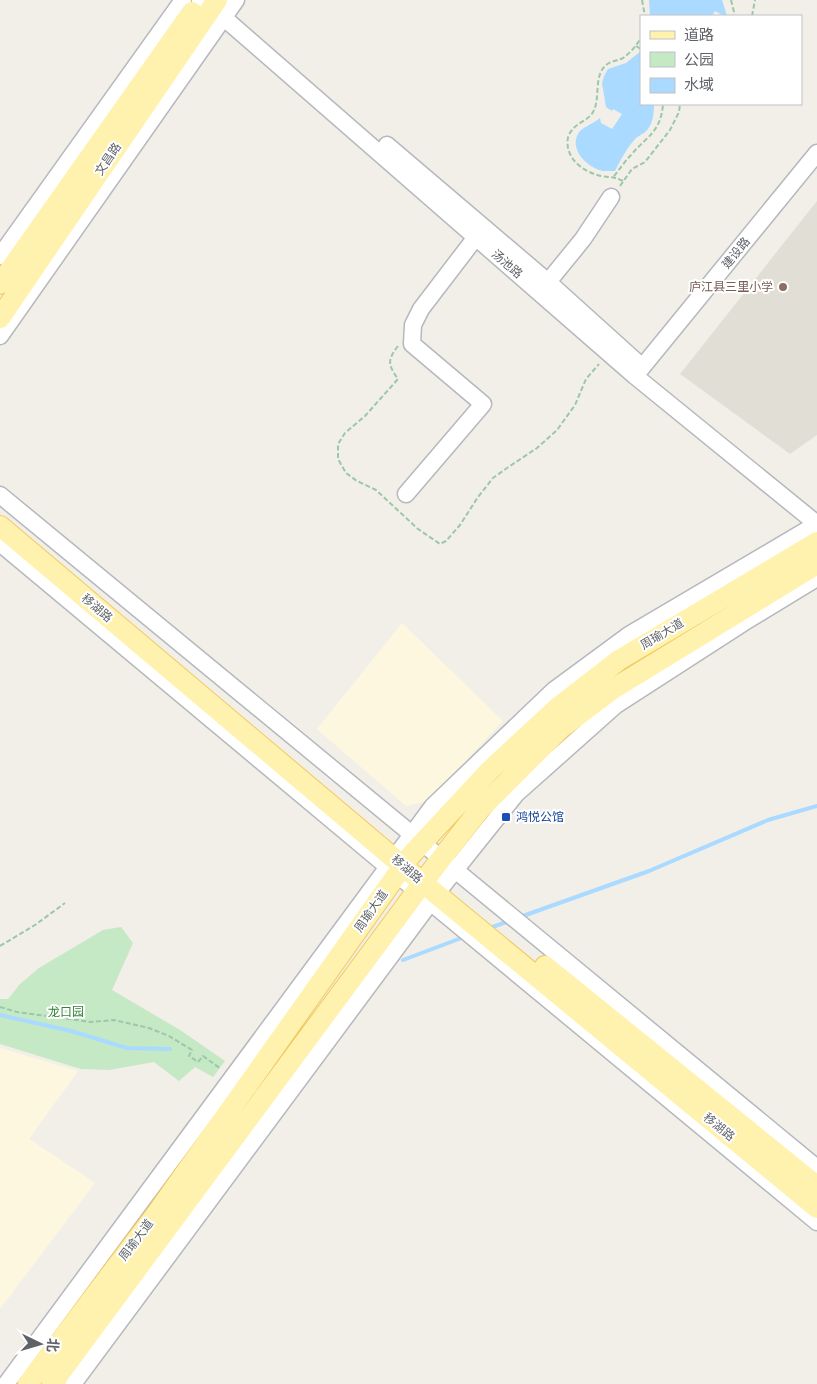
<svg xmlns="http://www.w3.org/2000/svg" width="817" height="1384" font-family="'Archivo Narrow','Noto Sans SC',sans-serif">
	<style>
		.commercial { fill: #fef7e0 }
		.education { fill: #e1ded6 }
		.green { fill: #c5e8c5 }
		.water { fill: #aadaff }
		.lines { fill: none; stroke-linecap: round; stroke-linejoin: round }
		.stream { stroke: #aadaff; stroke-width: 4 }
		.minor-casing { stroke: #b5b8bc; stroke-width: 19 }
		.major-casing { stroke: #f2c960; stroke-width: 22 }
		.path { stroke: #9cc7a9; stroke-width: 2; stroke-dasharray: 5 2.5; stroke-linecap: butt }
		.minor { stroke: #fff; stroke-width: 16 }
		.major { stroke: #fff2af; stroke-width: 20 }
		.education-dot { fill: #8d6e63; stroke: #fff; stroke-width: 2 }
		.transit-dot { fill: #1a4fb4; stroke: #fff; stroke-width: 2 }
		.labels { text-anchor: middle; stroke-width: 4; stroke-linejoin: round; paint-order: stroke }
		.street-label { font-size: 12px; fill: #5f6368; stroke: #fff }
		.education-label { font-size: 12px; fill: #785e54; stroke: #fff; text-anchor: end }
		.transit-label { font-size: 12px; fill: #164399; stroke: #fff; text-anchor: start }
		.park-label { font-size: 12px; fill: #348238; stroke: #fff }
	</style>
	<rect width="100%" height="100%" fill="#f1efe8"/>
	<!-- commercial -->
	<path class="commercial" d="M402,623L503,721L428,801L406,806L317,729Z
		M0,1048L78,1071L29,1139L95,1183L0,1309Z"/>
	<!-- education -->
	<path class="education" d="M817,201V435L790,454L680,374Z"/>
	<!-- green -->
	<path class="green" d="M121,927L133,943L112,990L180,1030L225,1061L213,1077L195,1067L179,1081L154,1062L109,1070L81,1069L0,1044V999H8L20,984L39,968L103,930Z"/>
	<!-- water -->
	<path class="water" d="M649,0H722L727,16H724L715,11L712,16H650Z
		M641,51V104H654C654,114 653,126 644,133C643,133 638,137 637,137C628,146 621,159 615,171C611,171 607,171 603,171C588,168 569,150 578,134C581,127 594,124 600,118L601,123L612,129L622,114L613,109L612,111L606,107L602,83L604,76L608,69L626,63Z"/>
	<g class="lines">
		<!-- stream -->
		<path class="stream" d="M520,917L649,871L768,820L817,806
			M487,929L509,921
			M403,960L464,937
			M0,1015L71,1031L127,1048L170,1049"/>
		<defs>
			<path id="minor" d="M200,1L223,17L635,376L817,524
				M387,145L548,282L640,365
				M0,256L183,0
				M548,282L583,239L611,197
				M0,336L236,0
				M635,376L817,153
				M406,494L483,404L412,344L413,325L421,309L476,237
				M0,495L817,1168
				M0,543L388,867L817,1222
				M6,1384L433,806L553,691L629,635L817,524
				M73,1384L444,884L516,794L616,705L743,623L817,578"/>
			<path id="major" d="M0,284L192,12
				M0,318L217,0
				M0,526L423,883L817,1208
				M545,966L817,1186
				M28,1384L157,1213L410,856L490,770L557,708L619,660L817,542
				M52,1384L430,873L480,809L561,728L613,689L817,564"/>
		</defs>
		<!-- minor casing -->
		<use href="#minor" class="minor-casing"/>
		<!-- major casing -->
		<use href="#major" class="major-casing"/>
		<!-- path -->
		<path class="path" d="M642,0L645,16
			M731,0L734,12L733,16
			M752,16L755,0
			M636,46L641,49
			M614,176C620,169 625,161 631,155C647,136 661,132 663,104
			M623,181C613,176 611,178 601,176C587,173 571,163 568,148C567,141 567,136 572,130C578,122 590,120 594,110C600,97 594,77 605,66C610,61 617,61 623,58C630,53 636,46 641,38
			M620,186L632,169L645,162L670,130L679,112L680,104
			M398,346C387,360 388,365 398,379L365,416L345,433L338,444V459L346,473L357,481L376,490L418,529L440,544L446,541L460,525L478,497L493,478L507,468L537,448L557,430L575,405L586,379L599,364
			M0,946L35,925L65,903
			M0,1007L17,1012L91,1022L114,1020L149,1028L169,1036L192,1050L189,1056L198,1062L203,1056L221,1069"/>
		<!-- minor -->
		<use href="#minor" class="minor"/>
		<!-- major -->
		<use href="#major" class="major"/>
	</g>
	<!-- markers -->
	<circle class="education-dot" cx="783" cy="287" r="5"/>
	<rect class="transit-dot" x="501" y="812" width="10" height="10" rx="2.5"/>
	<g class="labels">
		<!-- street labels -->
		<g class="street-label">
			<text transform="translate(108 159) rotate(-56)" y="4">文昌路</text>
			<text transform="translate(736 253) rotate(-51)" y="4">建设路</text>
			<text transform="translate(507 264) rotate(41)" y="4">汤池路</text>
			<text transform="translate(97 608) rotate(40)" y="4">移湖路</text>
			<text transform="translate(662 634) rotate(-31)" y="4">周瑜大道</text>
			<text transform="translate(407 869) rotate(40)" y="4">移湖路</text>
			<text transform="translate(371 911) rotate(-55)" y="4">周瑜大道</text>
			<text transform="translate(719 1127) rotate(39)" y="4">移湖路</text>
			<text transform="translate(136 1240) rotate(-53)" y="4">周瑜大道</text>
		</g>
		<!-- education labels -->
		<g class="education-label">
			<text x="773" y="291">庐江县三里小学</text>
		</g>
		<!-- transit labels -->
		<g class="transit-label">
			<text x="516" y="821">鸿悦公馆</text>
		</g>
		<!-- park labels -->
		<g class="park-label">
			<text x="66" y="1016">龙口园</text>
		</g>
	</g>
	<!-- legend -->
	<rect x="640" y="15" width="162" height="90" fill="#ffffff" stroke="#bfc1c3"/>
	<rect x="650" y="31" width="25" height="8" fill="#fff2af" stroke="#bfc1c3"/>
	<text x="684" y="40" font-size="15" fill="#5f6368">道路</text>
	<rect x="650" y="52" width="25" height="15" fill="#c5e8c5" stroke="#bfc1c3"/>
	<text x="684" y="65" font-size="15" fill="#5f6368">公园</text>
	<rect x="650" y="78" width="25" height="15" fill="#aadaff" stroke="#bfc1c3"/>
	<text x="684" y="90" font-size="15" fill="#5f6368">水域</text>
	<!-- north arrow -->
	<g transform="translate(40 1344) rotate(95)" stroke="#ffffff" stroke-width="4" paint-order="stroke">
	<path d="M0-4L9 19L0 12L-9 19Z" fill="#5f6368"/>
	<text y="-8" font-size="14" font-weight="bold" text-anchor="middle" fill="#5f6368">北</text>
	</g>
</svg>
